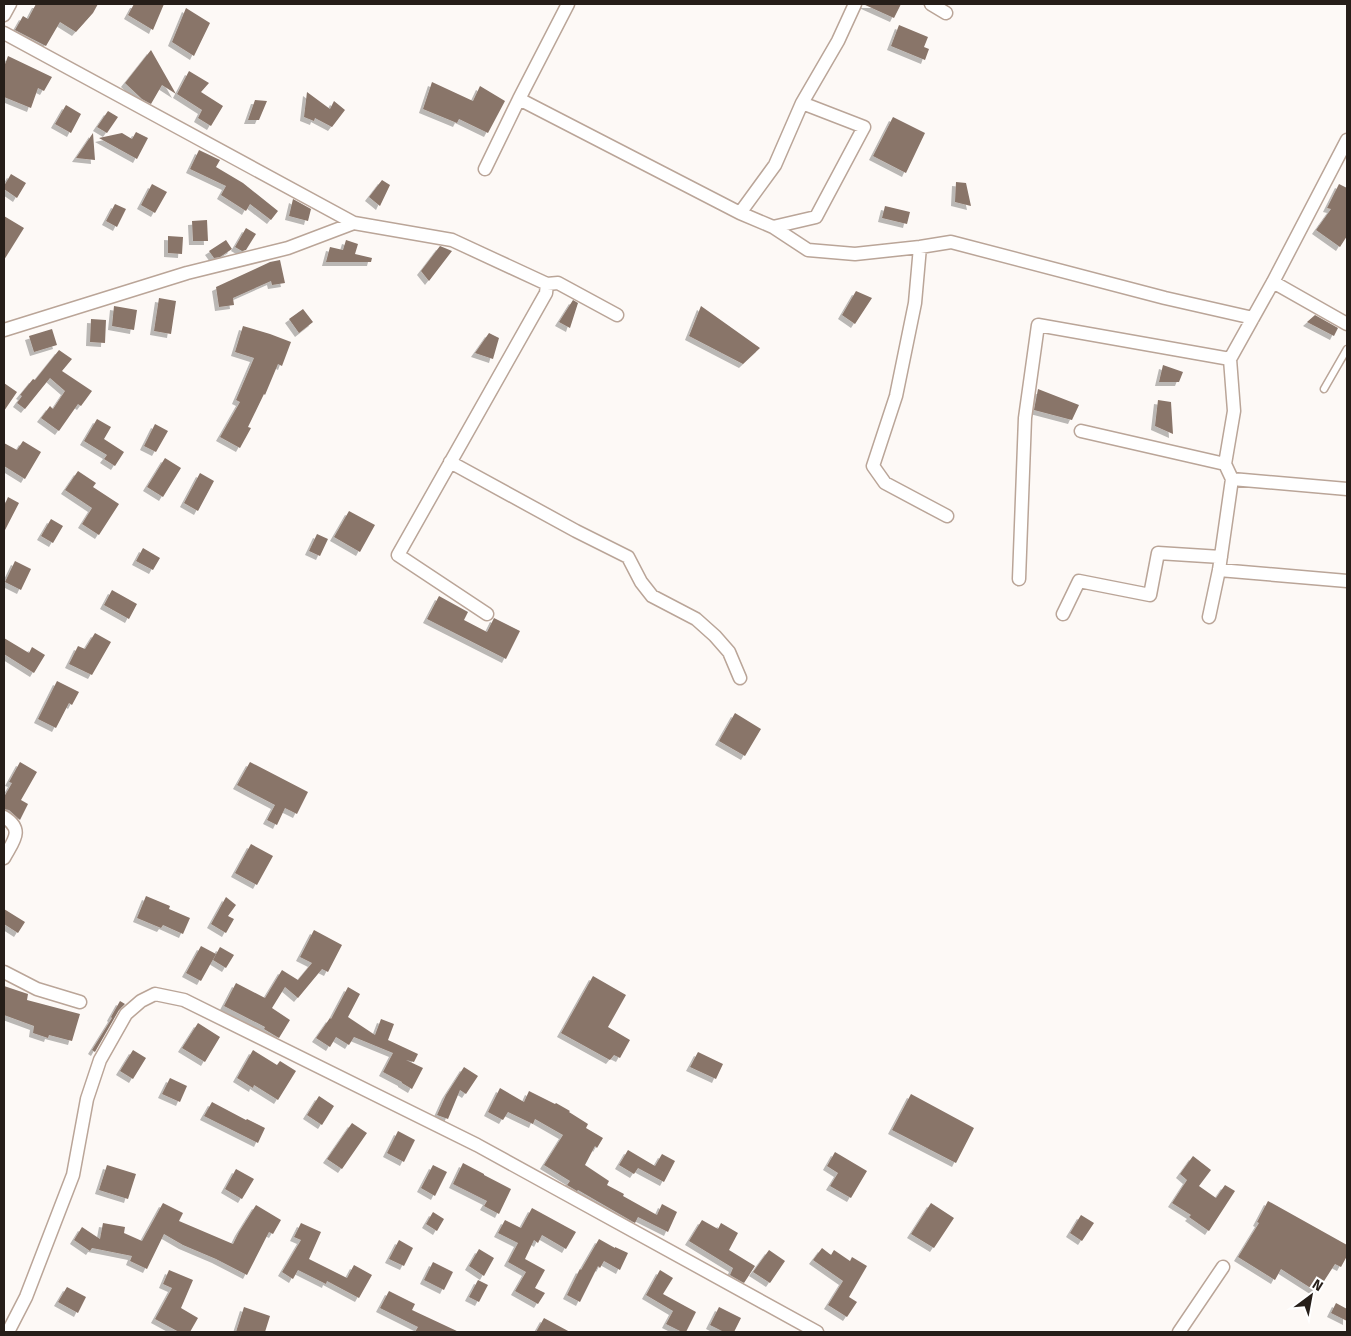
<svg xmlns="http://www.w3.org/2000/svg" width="1351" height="1336" font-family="'Fira Sans',sans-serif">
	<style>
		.building { fill: #897569; filter: url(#shadow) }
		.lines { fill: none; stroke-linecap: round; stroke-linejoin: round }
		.lane-casing { stroke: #baa598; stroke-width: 9 }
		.street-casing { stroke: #baa598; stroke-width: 15 }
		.lane { stroke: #fff; stroke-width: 6 }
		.street { stroke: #fff; stroke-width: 12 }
	</style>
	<defs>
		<filter id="shadow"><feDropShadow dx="-4" dy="4" stdDeviation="0" flood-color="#0004"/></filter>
	</defs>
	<rect width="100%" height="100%" fill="#fdf9f6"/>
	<!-- building -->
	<path class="building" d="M36,4H98L93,13L76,32L60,22L46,46L15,30L23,16L28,19Z
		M134,4H164L153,30L128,15Z
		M863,4H901L894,18Z
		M186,8L210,23L194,56L172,42Z
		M899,25L928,37L924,47L929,49L925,60L891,46Z
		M151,50L176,94L162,85L151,104L142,99L125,83Z
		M8,56L52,77L44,91L38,88L31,108L4,97V67Z
		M189,71L209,83L201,92L223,106L211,126L198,118L202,110L177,94Z
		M432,82L473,101L480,86L505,101L488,133L459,119L457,123L423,109Z
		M307,92L330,109L334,101L345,110L332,127L315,118L314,121L304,117Z
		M255,100L267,101L259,120H248Z
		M66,105L81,114L71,133L55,124Z
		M108,111L118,117L107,133L97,127Z
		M893,117L925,133L906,173L873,156Z
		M136,132L148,138L137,159L99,138L122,133L132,139Z
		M93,133L95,160L76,158Z
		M199,150L220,160L216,167L243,183L278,211L271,220L250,204L246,211L221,195L226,186L190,169Z
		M11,174L26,183L17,198L4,189V186Z
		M382,180L390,185L380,206L369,197Z
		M956,182L966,183L971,206L955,202Z
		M152,184L167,192L155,213L141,205Z
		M1339,184L1347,188V236L1340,247L1316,230L1331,209L1327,208Z
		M293,199L311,209L308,221L289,216Z
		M115,204L126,209L117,227L106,221Z
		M885,206L910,212L907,224L882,218Z
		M4,216L24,228L4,260Z
		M207,220L208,241H193L192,221Z
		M246,228L256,234L246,250L242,251L235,247Z
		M168,236L183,237L182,254L168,253Z
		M226,240L232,249L220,257L214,258L209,251Z
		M346,240L358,244L355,254L372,258L371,262H326L330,247L343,250Z
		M440,246L452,251L429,281L421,271Z
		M280,260L285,283L272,285L271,281L233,298L234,305L219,307L216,287L270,262Z
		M856,291L872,298L855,324L842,315Z
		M159,298L176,301L171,334L154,331Z
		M573,300L578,303L570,328L559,322Z
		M114,306L137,310L134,330L112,326Z
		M701,306L760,348L743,364L689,336Z
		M303,309L313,322L299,333L289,319Z
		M1315,315L1338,328L1334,336L1307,322Z
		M91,319L106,320L105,343L90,342Z
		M243,326L270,334L291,342L282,366L278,364L265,395L264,394L248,427L251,428L240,448L220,437L240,402L236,400L254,358L235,352Z
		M52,329L57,345L34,352L29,336Z
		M489,333L499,338L493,359L475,353Z
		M59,350L72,359L62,371L92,391L81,406L78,404L59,431L41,418L50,406L53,409L65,391L50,378L25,409L17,403L22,396L20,395L33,379L35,380Z
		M1163,365L1183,372L1179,382H1159Z
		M4,383L17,392L4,411Z
		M1038,389L1079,405L1072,420L1034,410Z
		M1158,400L1171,402L1173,434L1155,426Z
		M97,419L111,427L104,439L124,452L115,466L104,459L107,455L84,441Z
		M155,424L168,431L156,452L144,446Z
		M23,441L41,452L25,479L4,466V443L17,450Z
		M165,458L181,468L163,497L147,487Z
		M78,471L96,483L93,487L119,504L99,535L82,524L92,508L65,490Z
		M200,473L214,481L198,511L184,503Z
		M8,497L19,503L4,532V506Z
		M349,511L375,525L360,552L334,537Z
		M51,519L63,526L53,543L41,536Z
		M317,534L328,539L320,556L309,551Z
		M143,548L160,558L153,570L136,561Z
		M15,561L31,569L21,590L5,582Z
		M112,590L137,604L129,619L104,605Z
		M439,596L468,612L464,620L487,632L494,618L520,631L506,659L427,619Z
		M95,633L111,642L92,675L69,664L78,646L85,649Z
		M4,638L29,653L32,647L45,655L34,673L4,654Z
		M57,681L79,692L72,705L69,703L56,728L38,719Z
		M735,713L761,729L745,756L719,741Z
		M20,762L37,772L21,800L28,804L20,820L9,810L4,809V797L12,783L9,782Z
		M250,762L308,792L297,814L285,808L277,825L267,820L275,805L237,785Z
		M251,844L273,856L257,885L235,873Z
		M146,896L170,906L169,909L190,918L183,934L163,925L161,928L137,918Z
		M226,897L236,905L228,916L234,919L226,933L211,924Z
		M4,909L25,922L18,933L4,924Z
		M314,930L342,945L328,972L322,969L298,998L285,987L272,1008L290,1020L279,1038L264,1029L265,1027L224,1006L236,983L265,998L282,970L298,980L312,963L300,957Z
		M201,946L216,954L201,981L186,973Z
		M220,947L234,955L226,968L213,960Z
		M593,976L626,995L608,1027L630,1040L620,1058L614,1055L610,1060L561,1033Z
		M4,986L28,994L27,1000L80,1014L72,1041L49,1035L48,1038L33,1033L34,1026L4,1015Z
		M348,987L360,994L348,1017L375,1035L381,1019L394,1024L388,1040L418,1054L414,1062L406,1060L423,1068L412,1089L402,1083V1082L383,1072L393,1053L354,1037L349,1045L336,1037L330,1047L316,1038L330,1018L331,1019Z
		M120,1001L125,1004L119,1010L95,1052L92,1050L112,1018L111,1017Z
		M198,1023L220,1037L205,1062L182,1048Z
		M133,1050L146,1058L133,1079L120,1071Z
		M253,1050L277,1065L280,1061L296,1071L278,1100L254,1085L253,1088L237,1078Z
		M698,1052L723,1064L716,1079L690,1067Z
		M464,1067L478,1076L466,1094L460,1090L448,1119L437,1115L446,1095Z
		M170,1078L187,1086L180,1102L162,1094Z
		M500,1088L524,1102L529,1091L555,1104L556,1103L570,1111L569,1112L588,1124L586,1128L603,1138L597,1148L595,1146L585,1165L609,1181L607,1185L624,1194L623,1196L657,1215L662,1204L677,1212L668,1232L638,1217L635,1223L578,1190L577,1191L567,1185L570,1181L544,1165L563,1135L535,1119L533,1124L508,1112L503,1120L488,1112Z
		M911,1094L974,1128L956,1163L892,1130Z
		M319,1096L334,1106L322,1125L307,1115Z
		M212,1102L246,1120L247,1119L265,1128L258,1143L204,1116Z
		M352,1123L367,1133L342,1169L327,1159Z
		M398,1131L415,1140L404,1162L387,1153Z
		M628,1150L655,1166L662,1154L675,1161L664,1182L638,1168L634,1174L619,1165Z
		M835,1152L867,1171L851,1198L830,1186L838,1173L827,1166Z
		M1193,1156L1211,1170L1199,1186L1216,1198L1225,1185L1235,1191L1209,1231L1189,1217L1191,1215L1172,1203L1187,1180L1180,1174Z
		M463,1163L484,1174V1175L511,1189L499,1214L484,1206L487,1201L453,1184Z
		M107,1165L136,1174L128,1199L99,1190Z
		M433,1165L447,1172L435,1196L421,1188Z
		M236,1169L254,1179L242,1199L225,1189Z
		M1268,1201L1347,1245V1256L1341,1267L1335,1264L1317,1292L1281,1269L1275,1280L1238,1257L1259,1223L1257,1222Z
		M163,1203L183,1213L179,1221L233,1244L239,1232L256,1205L281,1220L273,1234L269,1232L247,1275L216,1259L183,1245L164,1234L147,1269L130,1261L132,1256L92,1248L90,1251L74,1240L82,1227L100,1239L103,1223L125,1227L124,1233L142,1241Z
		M931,1203L954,1218L934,1248L911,1234Z
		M532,1208L576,1232L566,1249L542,1235L538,1243L534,1240L525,1259L545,1270L535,1288L545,1293L538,1304L515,1291L526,1272L508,1262L518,1243L498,1233L505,1220L521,1228Z
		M433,1212L444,1219L437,1231L426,1224Z
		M1081,1215L1094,1223L1082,1241L1070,1233Z
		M702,1220L718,1229L721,1223L738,1233L729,1250L755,1266L744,1283L730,1275L733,1268L689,1241Z
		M301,1223L321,1232L309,1259L347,1278L354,1265L372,1275L359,1298L327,1281L326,1284L298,1270L293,1279L282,1272L301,1240L294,1237Z
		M599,1239L615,1248V1247L628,1253L620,1270L604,1261L600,1268L598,1266L580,1302L567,1295L580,1269L581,1270Z
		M399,1240L413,1248L404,1266L389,1259Z
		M822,1248L831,1255L834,1250L850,1261L852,1257L867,1266L849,1297L857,1302L847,1317L828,1305L843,1281L813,1260Z
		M479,1249L494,1258L484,1276L469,1266Z
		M769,1250L785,1261L770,1283L753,1272Z
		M433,1262L453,1272L444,1290L424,1280Z
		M169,1270L193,1280L181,1308L198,1318L190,1332H179L155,1319L172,1288L163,1284Z
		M660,1270L673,1278L663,1294L696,1312L686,1332H682L666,1324L673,1311L646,1295Z
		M478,1280L488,1285L479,1302L469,1297Z
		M67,1287L86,1297L78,1313L58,1302Z
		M389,1291L415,1304L412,1310L459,1332H415L418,1327L380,1308Z
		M1336,1303L1347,1309V1321L1331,1313Z
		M244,1307L270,1316L265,1332H236Z
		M719,1307L741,1318L734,1332H724L710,1325Z
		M544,1318L570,1332H536Z"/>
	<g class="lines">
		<defs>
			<path id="lane" d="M1324,389L1347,349"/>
			<path id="street" d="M931,4L946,13
				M4,15L10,4
				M4,33L354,223L452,240L547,284L558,283L617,315
				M519,99L740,213
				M802,103L864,127L816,217L773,227L740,213L775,165L802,103L838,41L855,4
				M1347,140L1273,282L1230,359L1234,411L1225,464L1232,479L1347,489
				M485,169L519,99L568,4
				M773,227L808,250L855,254L920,247L951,242L1165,298L1253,318
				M920,247L915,303L896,396L873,466L885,483L947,516
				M1273,282L1347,324
				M4,330L187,273L288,248L354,223
				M1081,431L1225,464
				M450,462L576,531L628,557L641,582L652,596L696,619L715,636L729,652L740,678
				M1219,570L1347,581
				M1019,579L1025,418L1038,325L1230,359
				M487,614L398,555L546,293L547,284
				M1063,614L1079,581L1150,595L1158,553L1221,557
				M1209,617L1219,570L1232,479
				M4,817C25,830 13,841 4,858
				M4,972L37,989L80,1002
				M8,1332L26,1297L73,1175L87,1099L100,1060L126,1014L141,1001L155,994L184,1000L477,1145L817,1332
				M1179,1332L1223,1267"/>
		</defs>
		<!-- lane casing -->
		<use href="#lane" class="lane-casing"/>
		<!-- street casing -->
		<use href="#street" class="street-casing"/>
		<!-- lane -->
		<use href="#lane" class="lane"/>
		<!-- street -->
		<use href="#street" class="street"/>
	</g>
	<!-- border -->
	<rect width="1351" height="1336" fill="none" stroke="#261e19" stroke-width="10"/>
	<!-- north arrow -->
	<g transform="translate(1311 1296) rotate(32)" stroke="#ffffff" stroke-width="4" paint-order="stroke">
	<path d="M0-4L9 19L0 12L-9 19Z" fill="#261e19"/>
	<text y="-8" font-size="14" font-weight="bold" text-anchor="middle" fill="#261e19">N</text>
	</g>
</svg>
